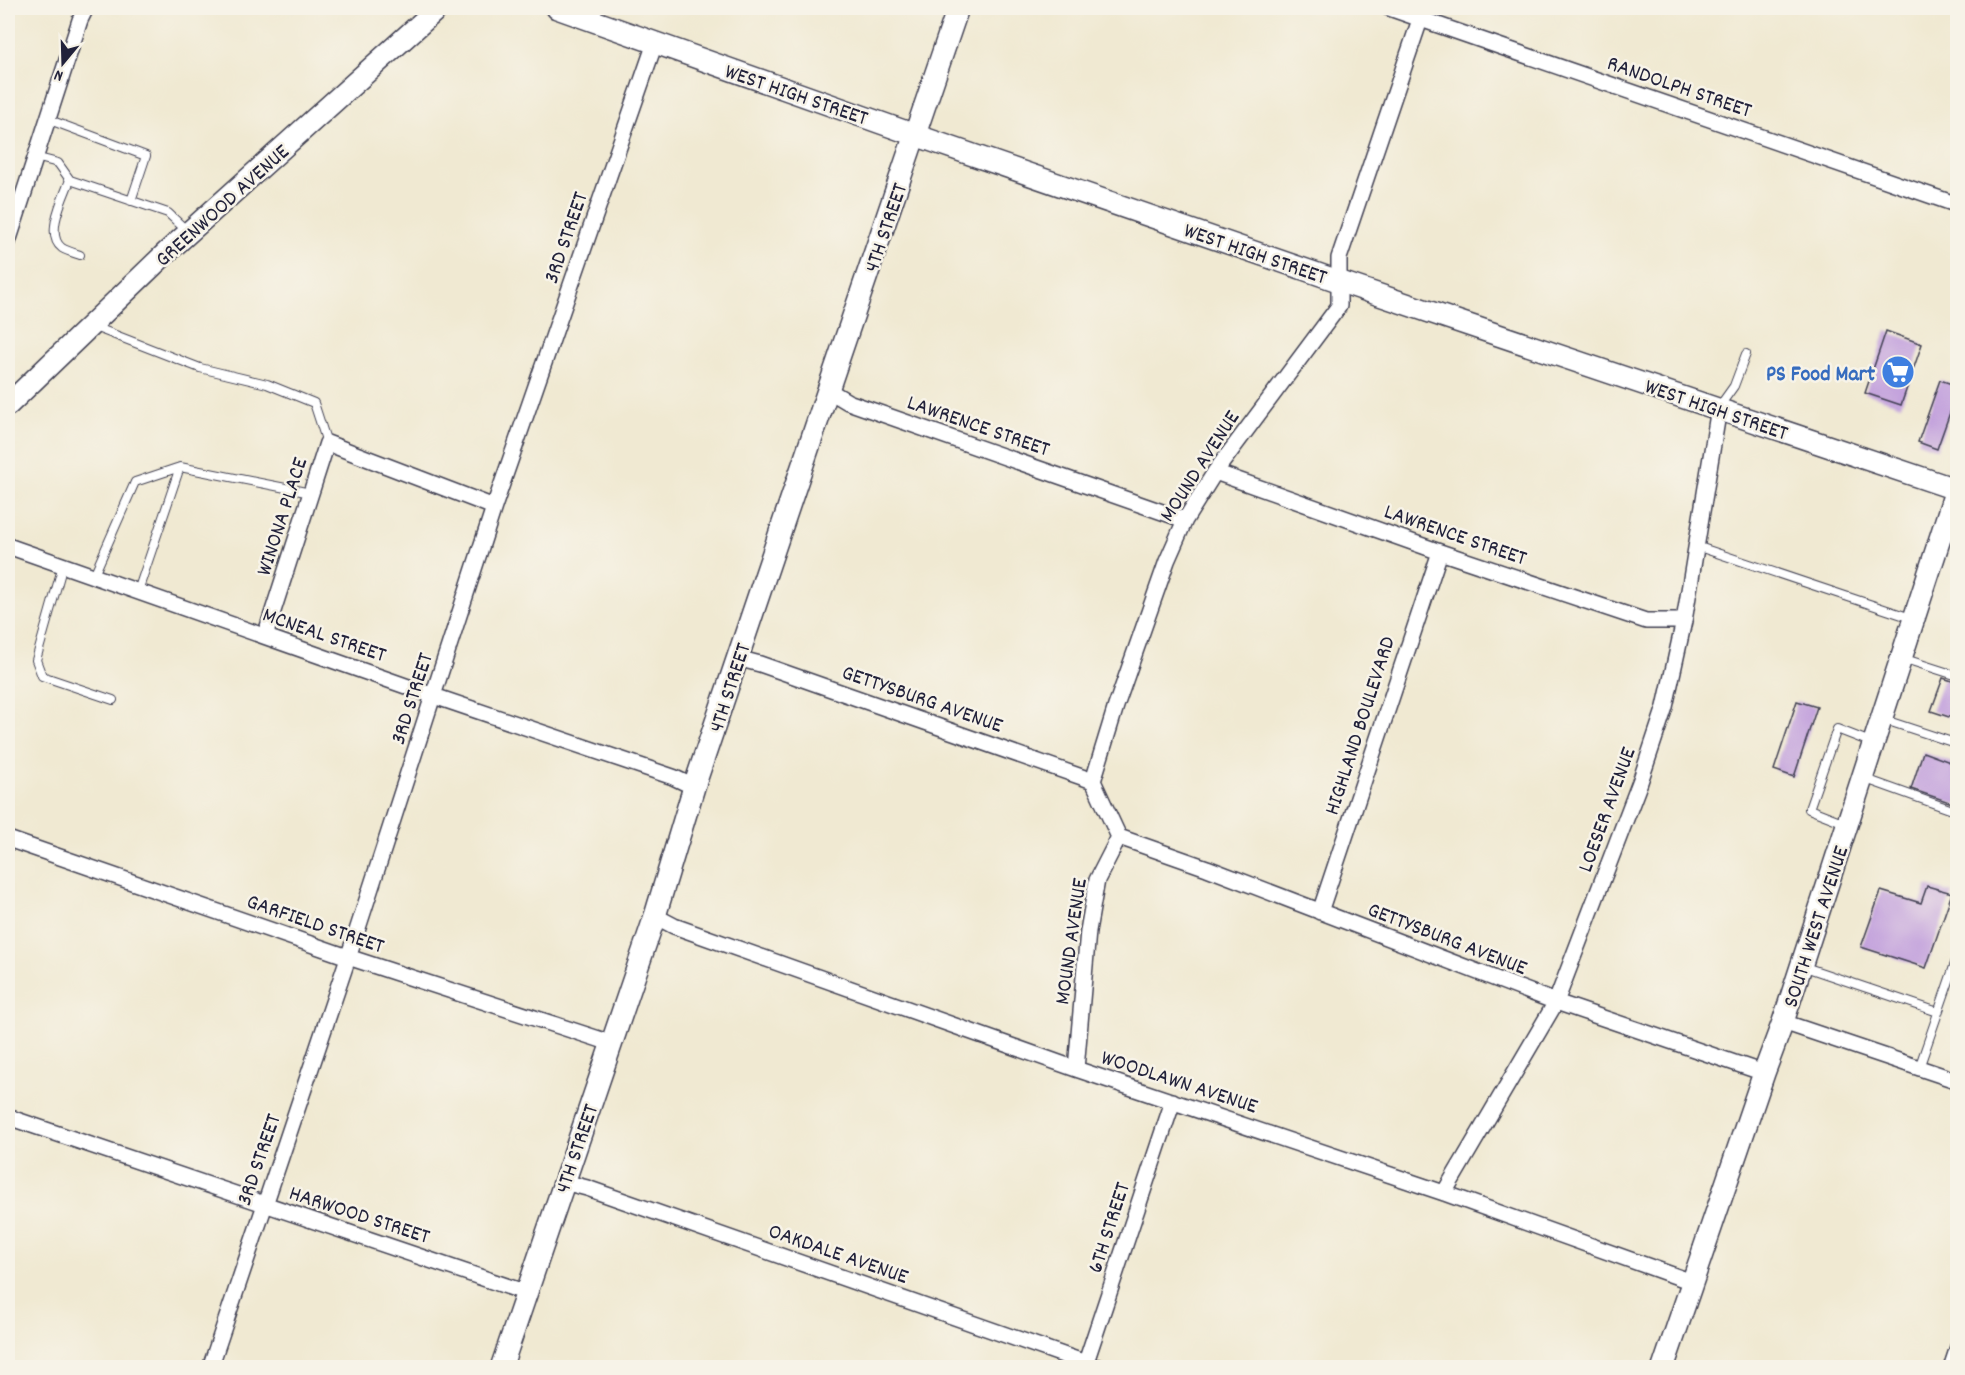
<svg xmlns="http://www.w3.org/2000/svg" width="1965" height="1375" font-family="Dekko,sans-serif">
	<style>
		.building { fill: #be9adb }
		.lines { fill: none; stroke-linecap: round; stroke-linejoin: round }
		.lane-casing { stroke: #414052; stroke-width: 10 }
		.street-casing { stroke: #414052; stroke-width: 18 }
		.secondary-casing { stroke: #414052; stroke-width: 24 }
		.lane { stroke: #fff; stroke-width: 8 }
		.street { stroke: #fff; stroke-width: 15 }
		.secondary { stroke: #fff; stroke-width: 21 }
		.labels { text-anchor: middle; stroke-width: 5; stroke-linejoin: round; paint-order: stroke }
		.street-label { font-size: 22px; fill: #22223b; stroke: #f7f3e8 }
		.shop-label { font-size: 22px; font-weight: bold; fill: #366cbe; stroke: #f7f3e8; text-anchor: end }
	</style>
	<rect width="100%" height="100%" fill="#f7f3e8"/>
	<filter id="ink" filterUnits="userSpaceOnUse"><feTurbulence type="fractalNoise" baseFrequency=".0167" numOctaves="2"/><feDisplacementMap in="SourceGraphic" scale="12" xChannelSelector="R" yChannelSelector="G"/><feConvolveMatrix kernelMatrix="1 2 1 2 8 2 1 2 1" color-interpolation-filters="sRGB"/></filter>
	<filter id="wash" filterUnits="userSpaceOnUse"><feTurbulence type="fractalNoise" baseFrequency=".008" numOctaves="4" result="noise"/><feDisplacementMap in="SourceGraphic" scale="24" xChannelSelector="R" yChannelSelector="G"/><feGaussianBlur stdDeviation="1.35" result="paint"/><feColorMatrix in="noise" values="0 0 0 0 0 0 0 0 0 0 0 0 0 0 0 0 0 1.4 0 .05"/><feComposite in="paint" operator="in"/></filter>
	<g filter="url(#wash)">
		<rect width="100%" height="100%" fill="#f0e9d2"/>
		<g id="blocks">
			<!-- building -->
			<path class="building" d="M1886,331L1922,344L1901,405L1865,393Z
				M1940,380L1958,386V390L1937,449L1918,442Z
				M1943,678L1958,683V720L1931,711Z
				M1797,701L1817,707L1794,777L1774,770Z
				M1923,752L1958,765V805L1911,789Z
				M1927,886L1952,893L1926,968L1861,947L1881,891L1921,903Z"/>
		</g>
	</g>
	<g filter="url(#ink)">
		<use href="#blocks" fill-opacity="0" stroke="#414052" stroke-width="1.5"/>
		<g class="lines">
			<defs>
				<path id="lane" d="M47,119L146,156L131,201
					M35,157L58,163L70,180
					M80,255C74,253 67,251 62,248C44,235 64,196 70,180L168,213L187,231
					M92,326L200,368L267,384L314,403L327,443
					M1719,407L1734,386L1746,354
					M1696,546L1911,618
					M63,565L36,660L42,676L113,700
					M94,575L135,482L180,467
					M138,591L180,467L311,493
					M1902,658L1958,676
					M1882,719L1958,744
					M1863,778L1958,812
					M1845,823L1809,809L1837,729L1873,743
					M1802,966L1938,1012
					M1919,1068L1958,955"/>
				<path id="street" d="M1389,8L1958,205
					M8,242L80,20L86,8
					M828,390L848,402L1185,520
					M1215,472L1440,552L1646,621H1684
					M8,546L434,696L673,777L694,787
					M265,636L327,443L494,507
					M737,658L760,664L1093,781
					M1119,837L1207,868L1556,1002L1764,1073
					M8,839L348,957L611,1043
					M1320,912L1440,552
					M655,916L674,926L1076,1069L1444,1193L1692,1282
					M1783,1022L1958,1081
					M1076,1069L1088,931L1097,880L1119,837L1093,781L1116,706L1167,561L1185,520L1215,472L1339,306V258L1424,8
					M8,1117L527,1293
					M564,1182L587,1188L1100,1368
					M1444,1193L1556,1002L1640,782L1665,707L1684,621L1719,408
					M210,1368L356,934L494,507L655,43
					M1084,1368L1173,1101
					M1951,1368L1958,1347"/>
				<path id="secondary" d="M557,8L915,135L1338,281L1955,489
					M8,405L167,252L438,8
					M501,1368L655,916L694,787L828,390L958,8
					M1663,1368L1764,1073L1783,1022L1958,483"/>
			</defs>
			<!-- lane casing -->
			<use href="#lane" class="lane-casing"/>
			<!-- street casing -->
			<use href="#street" class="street-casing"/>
			<!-- secondary casing -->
			<use href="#secondary" class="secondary-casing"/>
			<!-- lane -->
			<use href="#lane" class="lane"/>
			<!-- street -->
			<use href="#street" class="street"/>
			<!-- secondary -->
			<use href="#secondary" class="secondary"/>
		</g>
	</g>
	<!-- icons -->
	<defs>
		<symbol id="supermarket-disc" viewBox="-11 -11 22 22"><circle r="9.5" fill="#3f7fe0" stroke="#f7f3e8"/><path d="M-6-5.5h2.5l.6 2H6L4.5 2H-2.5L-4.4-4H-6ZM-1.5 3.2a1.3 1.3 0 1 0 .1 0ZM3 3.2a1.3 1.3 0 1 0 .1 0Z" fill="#fff"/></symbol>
	</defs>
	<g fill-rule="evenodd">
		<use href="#supermarket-disc" x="1879" y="353" width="38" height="38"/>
	</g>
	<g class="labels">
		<!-- street labels -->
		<g class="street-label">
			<text transform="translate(1680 85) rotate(19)" y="8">RANDOLPH STREET</text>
			<text transform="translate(797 93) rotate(19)" y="8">WEST HIGH STREET</text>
			<text transform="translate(221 204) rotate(-42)" y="8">GREENWOOD AVENUE</text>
			<text transform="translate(884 227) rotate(-71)" y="8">4TH STREET</text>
			<text transform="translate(564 237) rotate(-71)" y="8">3RD STREET</text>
			<text transform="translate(1256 252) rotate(19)" y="8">WEST HIGH STREET</text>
			<text transform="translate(1717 408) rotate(19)" y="8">WEST HIGH STREET</text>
			<text transform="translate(979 424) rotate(19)" y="8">LAWRENCE STREET</text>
			<text transform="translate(1198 465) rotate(-57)" y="8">MOUND AVENUE</text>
			<text transform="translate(280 516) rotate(-72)" y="8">WINONA PLACE</text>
			<text transform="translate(1456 533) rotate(19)" y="8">LAWRENCE STREET</text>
			<text transform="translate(325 633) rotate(19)" y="8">MCNEAL STREET</text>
			<text transform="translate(728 687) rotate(-72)" y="8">4TH STREET</text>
			<text transform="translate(923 697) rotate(19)" y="8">GETTYSBURG AVENUE</text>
			<text transform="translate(410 698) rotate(-72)" y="8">3RD STREET</text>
			<text transform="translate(1358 725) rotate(-72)" y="8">HIGHLAND BOULEVARD</text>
			<text transform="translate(1605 809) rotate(-70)" y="8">LOESER AVENUE</text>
			<text transform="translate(316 922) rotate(19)" y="8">GARFIELD STREET</text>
			<text transform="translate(1814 926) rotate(-72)" y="8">SOUTH WEST AVENUE</text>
			<text transform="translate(1448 937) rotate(21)" y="8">GETTYSBURG AVENUE</text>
			<text transform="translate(1069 941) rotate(-82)" y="8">MOUND AVENUE</text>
			<text transform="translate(1180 1080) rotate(18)" y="8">WOODLAWN AVENUE</text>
			<text transform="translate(575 1148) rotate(-71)" y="8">4TH STREET</text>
			<text transform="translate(257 1159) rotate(-71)" y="8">3RD STREET</text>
			<text transform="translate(360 1213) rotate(18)" y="8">HARWOOD STREET</text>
			<text transform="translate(1107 1227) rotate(-72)" y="8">6TH STREET</text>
			<text transform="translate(839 1252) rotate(19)" y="8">OAKDALE AVENUE</text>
		</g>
		<!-- shop labels -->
		<g class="shop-label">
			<text x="1875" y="380">PS Food Mart</text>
		</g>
	</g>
	<!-- margin -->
	<rect width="1965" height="1375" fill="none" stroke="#f7f3e8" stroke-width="30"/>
	<!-- north arrow -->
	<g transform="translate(63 63) rotate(199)" stroke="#f7f3e8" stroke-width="4.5" paint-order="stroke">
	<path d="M0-4.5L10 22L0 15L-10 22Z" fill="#22223b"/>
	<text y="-9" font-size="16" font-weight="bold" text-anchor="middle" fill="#22223b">N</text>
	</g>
</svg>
